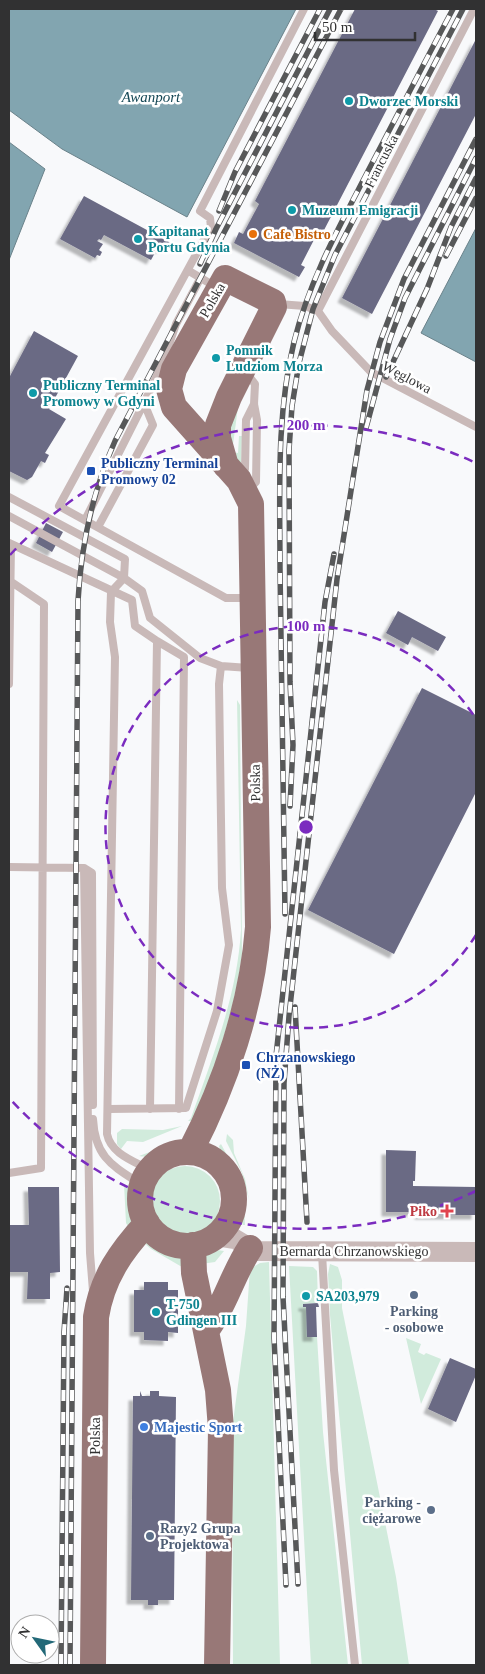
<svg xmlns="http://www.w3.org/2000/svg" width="485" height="1674" font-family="'Times New Roman',serif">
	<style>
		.green { fill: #d1ebdc }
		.water { fill: #82a5b0; stroke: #6a828a }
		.building { fill: #6b6a84; filter: url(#shadow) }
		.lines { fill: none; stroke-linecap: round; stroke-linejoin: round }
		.service { stroke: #c9b9b8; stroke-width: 8 }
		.tertiary { stroke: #c9b9b8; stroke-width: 20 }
		.trunk { stroke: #987877; stroke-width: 26 }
		.rail-casing { stroke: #575859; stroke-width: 5.5 }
		.rail { stroke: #fff; stroke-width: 4; stroke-dasharray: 11; stroke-linecap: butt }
		.ring { fill: none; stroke: #7b2cbf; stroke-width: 2.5; stroke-dasharray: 9 6 }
		.culture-dot { fill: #0f9aa8; stroke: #fff; stroke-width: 2 }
		.food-dot { fill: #e8710a; stroke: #fff; stroke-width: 2 }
		.transit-dot { fill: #1a4fb4; stroke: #fff; stroke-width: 2 }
		.health-dot { fill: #e0444e; stroke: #fff; stroke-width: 2 }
		.service-dot { fill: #5c6f8a; stroke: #fff; stroke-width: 2 }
		.shop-dot { fill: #3f7fe0; stroke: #fff; stroke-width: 2 }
		.labels { text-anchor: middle; stroke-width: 5; stroke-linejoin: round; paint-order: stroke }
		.culture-label { font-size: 14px; font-weight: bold; fill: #0d838f; stroke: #fff; text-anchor: start }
		.street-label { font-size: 14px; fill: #313132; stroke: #fff }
		.food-label { font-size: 14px; font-weight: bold; fill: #c56008; stroke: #fff; text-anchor: start }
		.transit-label { font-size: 14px; font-weight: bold; fill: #164399; stroke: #fff; text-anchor: start }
		.health-label { font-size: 14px; font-weight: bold; fill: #be3a42; stroke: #fff; text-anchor: end }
		.service-label { font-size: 14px; font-weight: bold; fill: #4e5e75; stroke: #fff }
		.shop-label { font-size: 14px; font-weight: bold; fill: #366cbe; stroke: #fff; text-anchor: start }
		.water-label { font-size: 15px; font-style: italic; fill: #144755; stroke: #fff }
		.centre { fill: #7b2cbf; stroke: #fff; stroke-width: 2.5 }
		.ring-label { font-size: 15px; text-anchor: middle; font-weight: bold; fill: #7b2cbf; stroke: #fff; stroke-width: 5; stroke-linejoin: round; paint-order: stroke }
	</style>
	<defs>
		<filter id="shadow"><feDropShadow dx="-4.5" dy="4.5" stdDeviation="1" flood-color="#0004"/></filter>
	</defs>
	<rect width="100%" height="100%" fill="#f8f9fb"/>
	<!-- green -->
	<path class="green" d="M238,407L232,452L238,453L239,436H242L241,467L224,440Z
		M237,700L240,705L242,954C235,1012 214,1066 196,1121H188L191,1118C213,1056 237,996 241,930Z
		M182,1126L143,1142L127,1141L121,1149L117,1144V1133L122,1129L163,1130Z
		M227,1134L233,1140L234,1153L245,1179L249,1200L242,1173L226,1141Z
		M182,1140L180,1145C167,1150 153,1159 139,1156Z
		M221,1144C236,1170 244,1194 245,1225H243L240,1219V1197L235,1179L223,1160L219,1146Z
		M150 1201a35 35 0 1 1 70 0a35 35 0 1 1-70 0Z
		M124,1184C135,1192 134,1217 129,1228L126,1223Z
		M148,1240L165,1251L182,1255V1267L151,1249L142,1241Z
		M217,1250L224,1251L215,1262L201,1264L207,1254Z
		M269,1262L280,1665H233L232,1429L246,1326L250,1269L260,1263Z
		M330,1264L338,1267L342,1280V1308L396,1577L409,1665H362L330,1315L328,1274Z
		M289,1266L313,1267L317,1271L318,1303L303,1304V1307H306L317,1337L323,1432L348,1665H311Z
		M406,1338L421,1344L418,1352L424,1355L426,1353L441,1359L421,1404Z"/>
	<!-- water -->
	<path class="water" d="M9,9H296L187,217L62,149L9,110Z
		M9,142L45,169L9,260Z
		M476,228V362L421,333Z"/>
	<!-- building -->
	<path class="building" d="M355,9H434L438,11L323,232L319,230L301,265L305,267L299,277L234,243L239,232L243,234L259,204L255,201Z
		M476,39V114L372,314L342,298Z
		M84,196L171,243L168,247L157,249L151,260L104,235L101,240L99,239L97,241L103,244L99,250L102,252L100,256L97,255L95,258L60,239Z
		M34,331L78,356L49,409L66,419L45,453L49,455L45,463L41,461L32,477L27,480L9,471V378Z
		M46,523L63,532L52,552L36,543Z
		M398,611L446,637L438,651L412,637L408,645L386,633Z
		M422,688L476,715V792L394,954L308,910Z
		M386,1150L416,1151L415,1181H413V1186L476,1187V1215H419V1212H386Z
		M28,1187H59L60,1272L50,1273V1299H27L28,1272H9V1225H29Z
		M144,1282H168V1290H178V1333L168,1332V1341L144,1340V1332H134V1290H144Z
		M318,1303L319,1307H316L317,1337H307L306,1307H303V1304Z
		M450,1358L476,1369V1375L456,1422L428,1409Z
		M140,1391L142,1396H150V1391H159V1396L176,1397L174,1600H158V1605H148V1600H131L133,1396H140Z"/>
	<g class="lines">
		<!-- service -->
		<path class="service" d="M189,271L216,287
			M278,304L305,306L318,311
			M318,311L474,9
			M318,311L332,331L371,372L476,427
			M247,374L255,384L254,404L257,420L256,482L248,490
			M242,475L245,469L246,420L254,404
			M9,497L125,559L124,578L111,592L110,622L115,657L107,1134C111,1154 134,1161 150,1170
			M9,516L124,578L142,591L150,618L200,658L221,666L249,668
			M85,520L144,403L162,365L176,324L201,277
			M98,527L153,425L144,403
			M9,543L132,600L135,626L157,641L150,1109
			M248,598H226L59,506L211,227L210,218L200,211L304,9
			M157,641L184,657L179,1109
			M9,684L11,544
			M9,867L84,868L92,873L93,1105
			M84,868L90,1253L93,1291
			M109,1109L186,1108L217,1011L229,945L222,888L219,684L221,666
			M93,1119C95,1158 113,1166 142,1185
			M9,1173L41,1168L44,604L10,581
			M322,1253L334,1470L355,1665"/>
		<!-- tertiary -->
		<path class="tertiary" d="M216,1236L235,1239L255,1251L476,1252"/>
		<!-- trunk -->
		<path class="trunk" d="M190,1152C226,1083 252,1004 258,927L251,504L239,480L174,407L169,389L174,369L225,278L273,302L274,307L229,397L218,425V438L226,466
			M140 1199a47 47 0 1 1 94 0a47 47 0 1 1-94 0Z
			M193,1245L194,1273L218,1390L221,1429L217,1665
			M206,1331C225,1306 232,1275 250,1248
			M93,1665L96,1317C102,1278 121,1251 147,1223"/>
		<defs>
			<path id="rail" d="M219,211L235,172L320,9
				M446,256L476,198
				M200,264L216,229L330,9
				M386,377L427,289L451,227L476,178
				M366,428L390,339L405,298L476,158
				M290,806L293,745L290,682L289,450L292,406L299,363L313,309L335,255L463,9
				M285,914C284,798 281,683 280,568C280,492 276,416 294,342C309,281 339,227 367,173C396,118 424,63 453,9
				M295,1007L307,1222
				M298,1584L283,1297L284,1083L289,1016L337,579L367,390L380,342L404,279L476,139
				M286,1585L274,1338L276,1056L325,602L334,554
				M61,1665L64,1332L67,1288
				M70,1665L78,601C81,545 92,493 115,441L341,9"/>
		</defs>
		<!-- rail casing -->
		<use href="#rail" class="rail-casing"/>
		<!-- rail -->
		<use href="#rail" class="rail"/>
	</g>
	<!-- distance rings -->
	<g class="ring">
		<path d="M476 935A201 201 0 1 1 476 719"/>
		<path d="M476 1191A402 402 0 0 1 10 1099M10 555A402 402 0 0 1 476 463"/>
	</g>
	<!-- markers -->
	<g class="culture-dot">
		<circle cx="349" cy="101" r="5"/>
		<circle cx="292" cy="210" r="5"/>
		<circle cx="138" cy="239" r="5"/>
		<circle cx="216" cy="358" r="5"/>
		<circle cx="33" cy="393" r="5"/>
		<circle cx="306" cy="1296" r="5"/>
		<circle cx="156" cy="1312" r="5"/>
	</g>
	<circle class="food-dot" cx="253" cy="234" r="5"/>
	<g class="transit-dot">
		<rect x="86" y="466" width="10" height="10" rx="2.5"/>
		<rect x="241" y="1060" width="10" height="10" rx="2.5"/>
	</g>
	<path class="health-dot" d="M444.5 1203.5h5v5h5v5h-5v5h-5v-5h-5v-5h5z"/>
	<g class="service-dot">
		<circle cx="414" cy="1295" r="5"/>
		<circle cx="431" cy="1510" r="5"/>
		<circle cx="150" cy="1536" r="5"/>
	</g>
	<circle class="shop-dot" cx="144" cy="1427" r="5"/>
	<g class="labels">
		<!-- culture labels -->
		<g class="culture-label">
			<text x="359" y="106">Dworzec Morski</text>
			<text x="302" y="215">Muzeum Emigracji</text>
			<text x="148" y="236">Kapitanat<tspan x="148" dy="16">Portu Gdynia</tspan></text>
			<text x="226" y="355">Pomnik<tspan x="226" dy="16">Ludziom Morza</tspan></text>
			<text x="43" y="390">Publiczny Terminal<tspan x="43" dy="16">Promowy w Gdyni</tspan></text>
			<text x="316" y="1301">SA203,979</text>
			<text x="166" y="1309">T-750<tspan x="166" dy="16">Gdingen III</tspan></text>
		</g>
		<!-- street labels -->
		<g class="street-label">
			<text transform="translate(381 161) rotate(-63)" y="5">Francuska</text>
			<text transform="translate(212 300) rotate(-60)" y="5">Polska</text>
			<text transform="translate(407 377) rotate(28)" y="5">Węglowa</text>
			<text transform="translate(255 783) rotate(-91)" y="5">Polska</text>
			<text x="354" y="1256">Bernarda Chrzanowskiego</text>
			<text transform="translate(95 1436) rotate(-90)" y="5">Polska</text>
		</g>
		<!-- food labels -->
		<g class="food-label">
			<text x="263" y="239">Cafe Bistro</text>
		</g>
		<!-- transit labels -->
		<g class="transit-label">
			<text x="101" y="468">Publiczny Terminal<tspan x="101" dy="16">Promowy 02</tspan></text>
			<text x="256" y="1062">Chrzanowskiego<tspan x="256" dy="16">(NŻ)</tspan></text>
		</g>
		<!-- health labels -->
		<g class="health-label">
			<text x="437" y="1216">Piko</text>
		</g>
		<!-- service labels -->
		<g class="service-label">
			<text x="414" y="1316">Parking<tspan x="414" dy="16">- osobowe</tspan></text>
			<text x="421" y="1507" text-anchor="end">Parking -<tspan x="421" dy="16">ciężarowe</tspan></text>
			<text x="160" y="1533" text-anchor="start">Razy2 Grupa<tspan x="160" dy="16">Projektowa</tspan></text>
		</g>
		<!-- shop labels -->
		<g class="shop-label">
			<text x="154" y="1432">Majestic Sport</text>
		</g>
		<!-- water labels -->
		<g class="water-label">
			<text x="151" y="102">Awanport</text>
		</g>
	</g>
	<circle cx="306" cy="827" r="8" class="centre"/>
	<g class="ring-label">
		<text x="306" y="430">200 m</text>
		<text x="306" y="631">100 m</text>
	</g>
	<!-- border -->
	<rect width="485" height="1674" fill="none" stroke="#313132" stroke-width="20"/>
	<!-- north arrow -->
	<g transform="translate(35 1639) rotate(303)"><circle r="24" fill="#ffffff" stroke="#adadad"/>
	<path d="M0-4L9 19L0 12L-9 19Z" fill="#236978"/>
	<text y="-8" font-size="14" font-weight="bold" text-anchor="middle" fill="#313132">N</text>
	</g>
	<!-- scale -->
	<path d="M315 32v8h100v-8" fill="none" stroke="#313132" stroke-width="2.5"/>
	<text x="322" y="32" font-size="15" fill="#313132" stroke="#ffffff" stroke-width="4" paint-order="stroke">50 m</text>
</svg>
